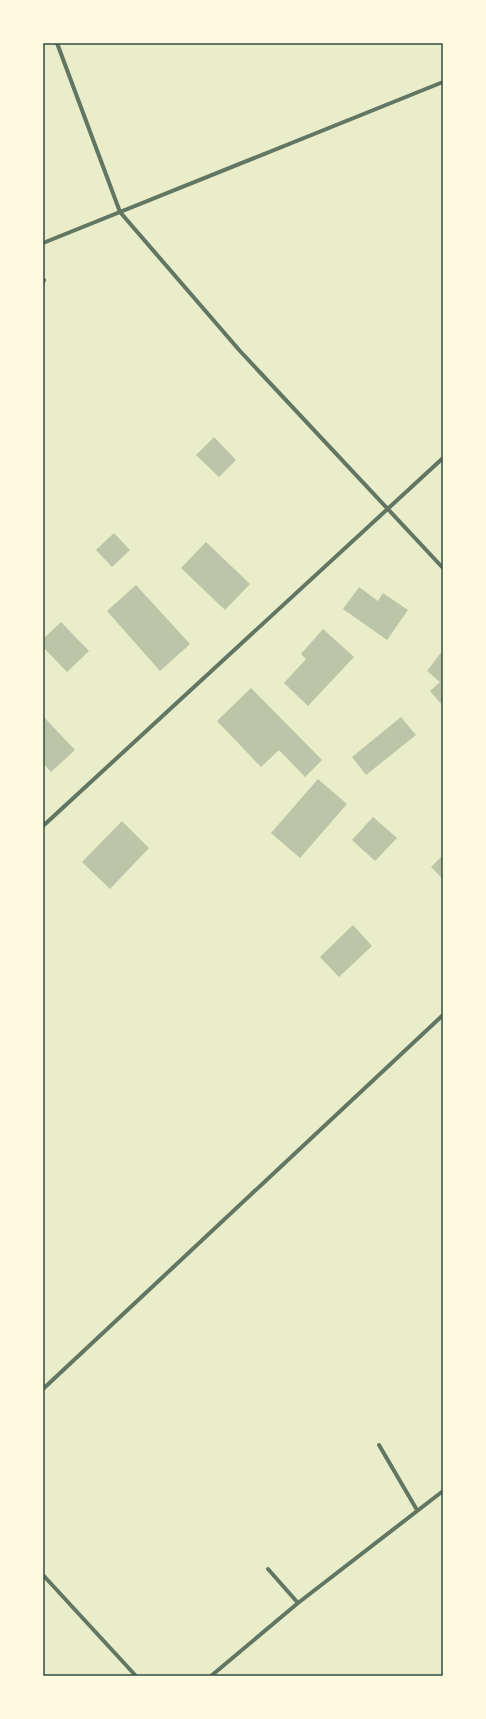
<svg xmlns="http://www.w3.org/2000/svg" width="486" height="1719" font-family="Merriweather,serif">
	<style>
		.building { fill: #bcc5a7 }
		.lines { fill: none; stroke-linecap: round; stroke-linejoin: round }
		.minor { stroke: #617663; stroke-width: 4 }
		.neatline { fill: none; stroke: #344e41; stroke-width: 1.5 }
	</style>
	<rect width="100%" height="100%" fill="#e9edc9"/>
	<!-- building -->
	<path class="building" d="M214,437L236,460L219,477L196,455Z
		M114,533L130,550L112,567L96,550Z
		M206,542L250,584L225,610L181,568Z
		M136,585L190,644L160,671L107,611Z
		M359,587L378,601L383,593L408,610L387,640L343,609Z
		M61,622L89,651L67,672L43,647V639Z
		M323,629L354,657L308,706L284,683L306,659L301,654Z
		M443,650V678L440,682L443,679V706L430,691L440,682L427,671Z
		M251,688L322,760L305,777L279,750L261,767L217,721Z
		M43,716L75,750L51,772L43,763Z
		M401,717L416,735L366,775L352,757Z
		M318,779L347,804L300,858L271,833Z
		M373,817L397,838L375,861L352,840Z
		M122,821L149,848L110,889L82,862Z
		M443,855V879L431,867Z
		M353,925L372,946L339,977L320,957Z"/>
	<g class="lines">
		<!-- minor -->
		<path class="minor" d="M57,43L120,212L240,351L443,568
			M43,243L443,82
			M43,282L44,280
			M43,826L443,458
			M43,1389L443,1015
			M379,1445L417,1510
			M268,1569L298,1603
			M43,1575L136,1676
			M211,1676L298,1603L443,1491"/>
	</g>
	<!-- border -->
	<rect width="486" height="1719" fill="none" stroke="#fefae0" stroke-width="88"/>
	<rect x="44" y="44" width="398" height="1631" class="neatline"/>
</svg>
